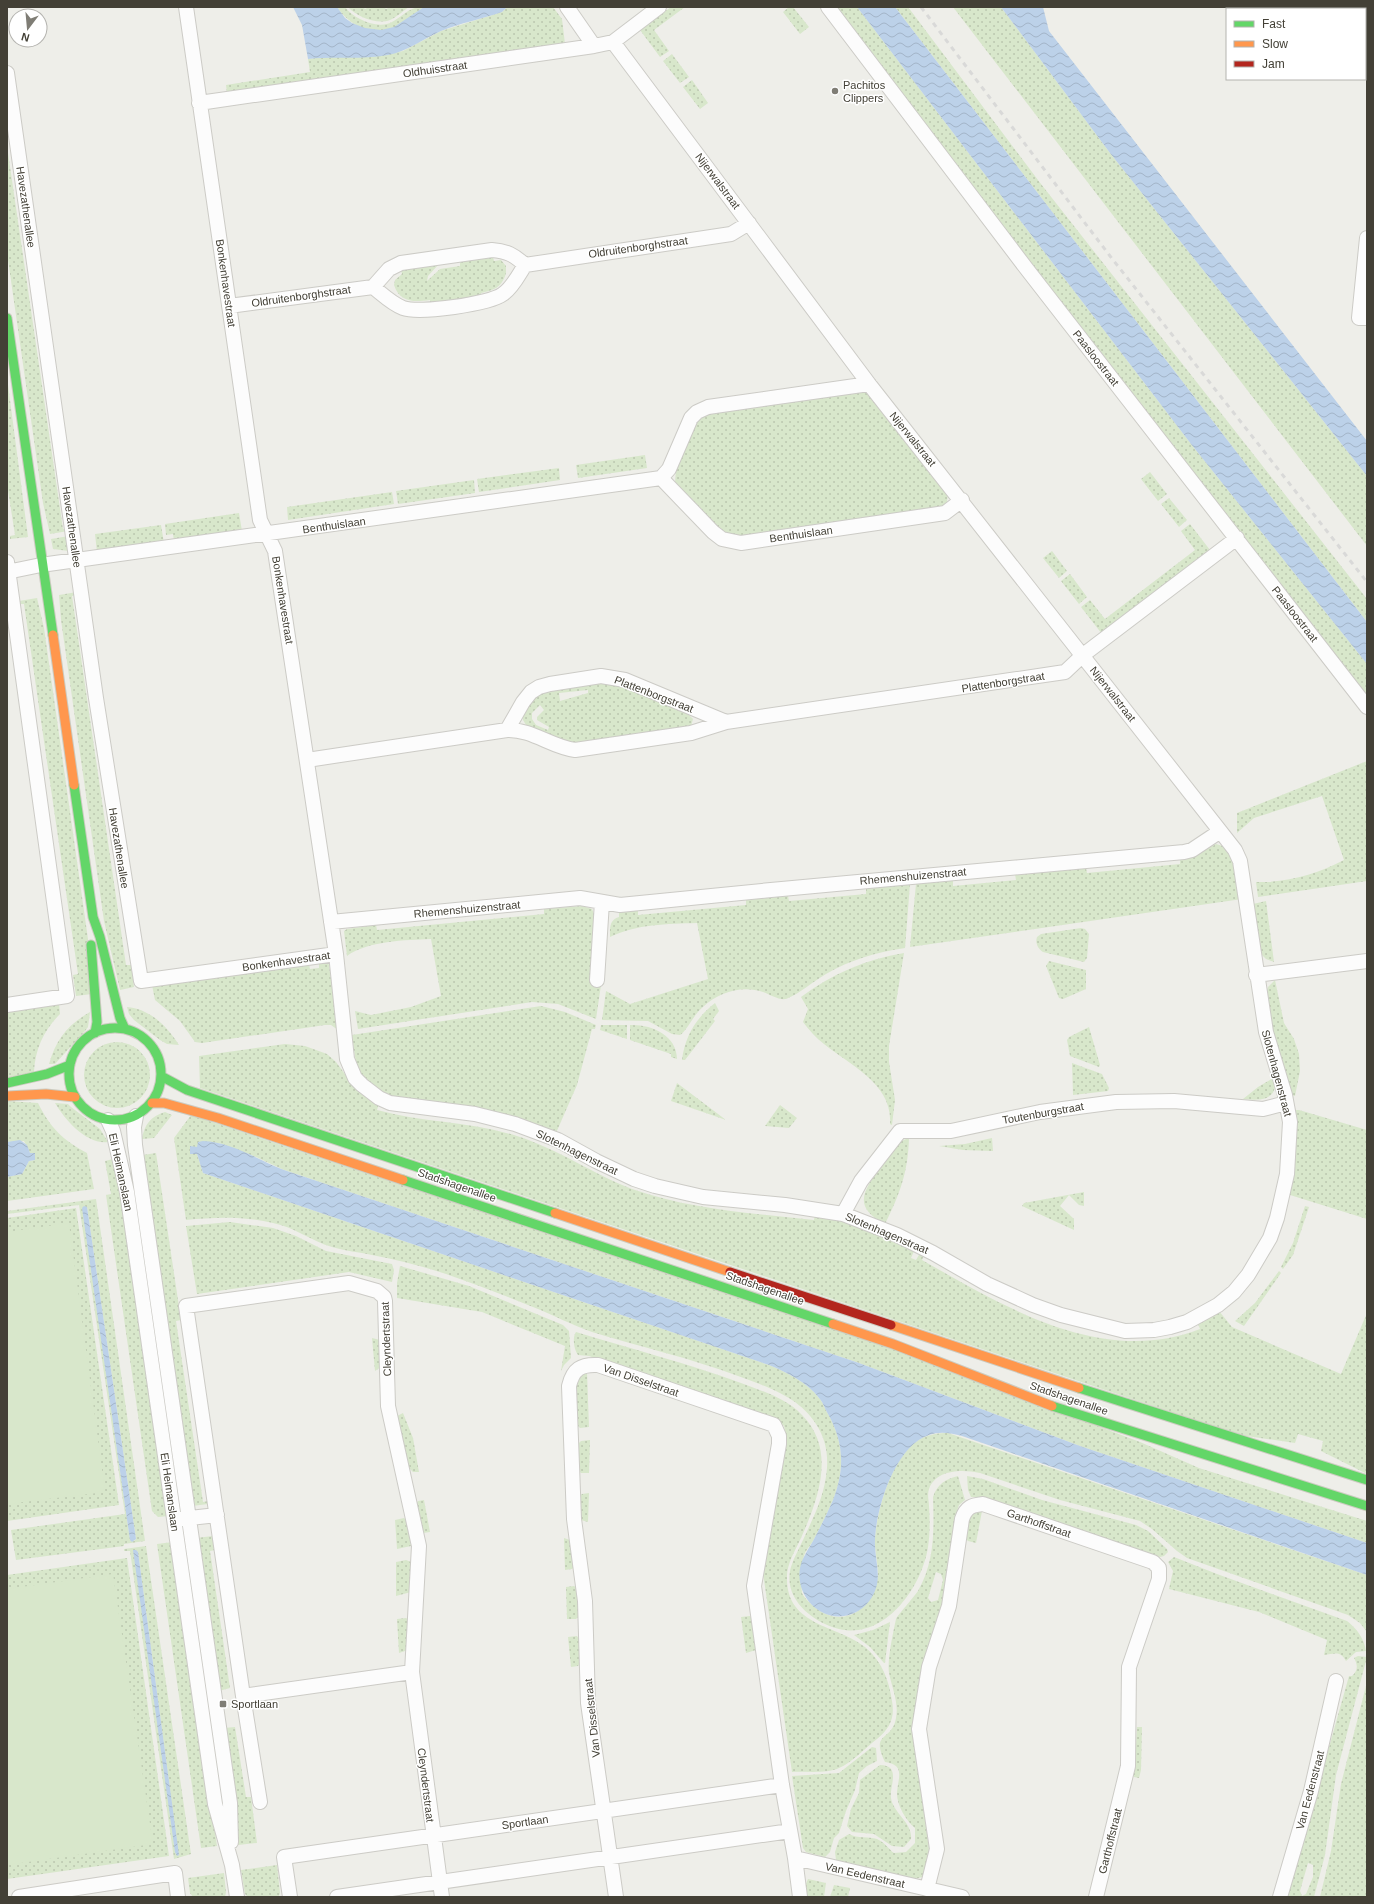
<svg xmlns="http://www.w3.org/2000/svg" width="1374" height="1904" font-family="Arial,sans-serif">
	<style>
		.grass { fill: url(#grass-dots); fill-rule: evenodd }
		.garden { fill: #d8e7cb }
		.water { fill: url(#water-waves) }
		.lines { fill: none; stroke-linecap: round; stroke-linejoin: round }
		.street-casing { stroke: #cccbc6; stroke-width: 16 }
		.fast-casing { stroke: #cccbc0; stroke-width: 11 }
		.slow-casing { stroke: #cccbc0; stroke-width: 11 }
		.jam-casing { stroke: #cccbc0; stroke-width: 11 }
		.street { stroke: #fcfcfc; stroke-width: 14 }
		.fast { stroke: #63d668; stroke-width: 9 }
		.slow { stroke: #ff974d; stroke-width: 9 }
		.jam { stroke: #b3261e; stroke-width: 9 }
		.rail { stroke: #d9d9d8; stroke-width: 3; stroke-dasharray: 5 5; stroke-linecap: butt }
		.poi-dot { fill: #7f7d75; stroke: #fff; stroke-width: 1.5 }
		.labels { text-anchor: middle; stroke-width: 3; stroke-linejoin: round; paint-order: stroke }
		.street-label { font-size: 11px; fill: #434036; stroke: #fff }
		.poi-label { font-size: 11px; fill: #434036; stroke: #fff; text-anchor: start }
	</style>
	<defs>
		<pattern id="grass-dots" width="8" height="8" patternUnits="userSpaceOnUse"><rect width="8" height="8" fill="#d8e7cb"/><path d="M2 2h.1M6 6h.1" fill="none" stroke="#bbc7af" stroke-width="1.8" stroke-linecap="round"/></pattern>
		<pattern id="water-waves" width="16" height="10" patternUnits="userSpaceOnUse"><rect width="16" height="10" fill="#bcd1e9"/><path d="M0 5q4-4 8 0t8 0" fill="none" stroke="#a3b4c8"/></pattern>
	</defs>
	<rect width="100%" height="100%" fill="#eeeee9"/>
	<!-- grass -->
	<path class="grass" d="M337,7H345C354,19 378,30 392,22C405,15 408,7 424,7C414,14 402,25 391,29C370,36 348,24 337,7Z
		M348,7H363L365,9L369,7H384L386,9L390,7H409C403,11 397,17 390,20C377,25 357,17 348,7Z
		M507,7H553L562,19L565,44L227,93L226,85L310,72L308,59L329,56L370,57L403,51L441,31L502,12Z
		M671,7H685L654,30L669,51L660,57L640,30Z
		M789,7H793L809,27L800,34L783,12Z
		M837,7H857L1191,444L1367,664V697L1041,276Z
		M895,7H908L1041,184L1367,599V622Z
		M953,7H1001L1110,153L1367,476V546Z
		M672,54L689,77L680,83L663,61Z
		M692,80L708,103L700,109L683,87Z
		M7,146L63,529L68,528V531L50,534L43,503L7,253Z
		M493,257L494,261L501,260L506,266V273C502,287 495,290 481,293V296L430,303V300C414,302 400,303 394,285L395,280L402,274L401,270L438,265L428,276L427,281L440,269L460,266V262Z
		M7,377L28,537L10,539V536L15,535L7,484Z
		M864,391L869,392L948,492L947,502L944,506L737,537L724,533L678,487L675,482L676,470L698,420L707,414Z
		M645,455L647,468L578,478L576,465Z
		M559,468L560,480L479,492L477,479Z
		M1150,472L1167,494L1158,501L1141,479Z
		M474,480L475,493L398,504L396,491Z
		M392,492L394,504L288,520L287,507Z
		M1169,498L1187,520L1179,527L1161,504Z
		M239,513L242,531L174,541L173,534L166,535L165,524Z
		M1190,524L1210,550L1102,634L1081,607L1090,600L1105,619L1195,550L1181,531Z
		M161,525L164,543L97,552L95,534Z
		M69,536V551L53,549L51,539Z
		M1052,551L1067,571L1059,578L1043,558Z
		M1070,574L1087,597L1079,604L1061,581Z
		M77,592V595L72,596L126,965H131L134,987L120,990L104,921L61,620L59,595Z
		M37,598L44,628L88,939L92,994L76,996L73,975L78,974L24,604H19V601Z
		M608,681L616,682L689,715L693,719L691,726L575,744L567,743L526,725L523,720C522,709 536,695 545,692C561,686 590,684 608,681ZM588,690V693L560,701L559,693ZM540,705L544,710L537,717V720L549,727L548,730L536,725L532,719V713Z
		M1367,761V881L1258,897L1256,882C1287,883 1317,874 1344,860L1322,796L1254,818L1237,833V813Z
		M1216,844L1226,847L1231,852L1242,899L910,947L916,884L953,880V886L1016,880L1015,874L1086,868L1087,873L1180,864V859L1196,855Z
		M910,884L905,948C877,952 850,960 826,974C812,982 801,993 786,999C778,1000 771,995 763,992C742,985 719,992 703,1007C694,1014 686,1032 680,1035L672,1034L648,1021L602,1020L606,991L630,1004L708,979L697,923C667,924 637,924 610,937C610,928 609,920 619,917V912L638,910V915L746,905V900L788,896L789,901L866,894V889Z
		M1266,901L1274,962L1266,959L1260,953L1253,904Z
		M582,906L592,909L595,916L591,984L601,985L596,1019L558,1004L532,1002L358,1029L355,1011L371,1015L411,1007L441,996L431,939C406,940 367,941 347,956L344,931L347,929L376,925L377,930L544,914V909Z
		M1081,928L1085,929L1089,934L1087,958L1084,962L1043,952C1038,949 1035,943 1037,937L1041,934Z
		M904,953L889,1046V1062L895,1100L892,1125L890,1124C893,1084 851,1066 824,1044C816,1038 809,1030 803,1022L808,1009L801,997C832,974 866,959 904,953Z
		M319,961H327L329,965L338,1030L331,1025H325L202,1043L195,1042L180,1021L155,1000L152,985L308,962L310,969L319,968Z
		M1049,961L1086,970V989L1063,999L1059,998L1046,966Z
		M1275,980L1284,1023L1294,1039L1299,1054L1300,1071L1295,1096L1291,1095L1273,1033L1266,995L1268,987Z
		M59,1003L60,1014C44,1030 35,1049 34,1072L7,1078V1010Z
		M715,1003L719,1011L713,1019L715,1021L685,1060H682C685,1036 696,1018 715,1003Z
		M541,1006L565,1012L596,1025L595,1029H592L577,1085L556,1133L392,1097L379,1091L357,1071L352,1035Z
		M127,1007C150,1009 167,1026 179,1045L167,1044L160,1040L134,1020L129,1014Z
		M90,1012L88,1027L85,1031L55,1064H49C56,1040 67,1025 90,1012Z
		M601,1025H627V1039L600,1030Z
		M630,1025C651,1024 677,1035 677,1059L671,1057V1054L630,1040Z
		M1089,1027L1100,1065L1099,1067L1070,1056L1067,1040L1069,1037Z
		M84 1075a33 33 0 1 1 66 0a33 33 0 1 1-66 0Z
		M285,1044L305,1046L327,1054L336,1062L353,1085L379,1103L377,1110C424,1123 470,1121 517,1136C558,1149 593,1174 632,1189C692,1210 752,1213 814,1220L815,1214L844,1221L914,1251L911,1258L916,1260L920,1253L924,1255L922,1260C1005,1307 1102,1367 1200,1329L1198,1324L1219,1311L1232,1327L1341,1374L1367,1313V1474L1321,1451L1323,1441L1298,1434L1295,1443L1240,1435L200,1088L199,1056Z
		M1072,1063L1102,1074L1109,1088L1108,1091L1073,1095Z
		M1275,1077C1278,1101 1261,1101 1243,1099L1258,1087Z
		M677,1083L726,1120L671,1101Z
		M7,1101L38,1103C51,1129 62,1139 87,1153L94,1189L7,1201V1177L22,1174L29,1161L35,1160V1153H30L24,1141L7,1142Z
		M55,1103L68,1104L71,1107L100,1129L108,1142C87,1145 65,1120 55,1103Z
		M780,1105L797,1118L789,1128L765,1126Z
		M1294,1110H1299L1367,1130V1219L1290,1195L1296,1143Z
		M165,1112L172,1115L154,1138L142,1139C144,1125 151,1116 165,1112Z
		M191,1115L886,1346L1140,1442L1199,1468L1367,1521V1543L1080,1446L859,1363L284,1170L256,1157L219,1143L197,1154L203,1173L769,1365C786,1372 808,1383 819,1398C823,1402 825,1409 828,1414C844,1442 845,1470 833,1500C827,1514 820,1528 813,1541C810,1546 805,1551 804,1556C802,1563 801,1586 802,1593C804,1598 812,1605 816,1608C843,1629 870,1610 877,1581C880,1568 874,1552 875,1539C877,1508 893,1453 922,1438C931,1434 939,1433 948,1433L1367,1575V1632L1360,1623L1348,1615L1187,1558L1177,1551L1152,1529L1140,1521L1060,1500L980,1473C963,1469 936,1469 929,1489C927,1495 929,1501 929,1506C930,1520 930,1534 928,1547C922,1587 885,1640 839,1629C812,1622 782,1598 791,1567C794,1557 799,1549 803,1540C814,1516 825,1495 827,1468C828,1452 825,1438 816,1424C798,1396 767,1387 738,1376C690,1358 641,1347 592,1332C572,1325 553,1315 533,1307C504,1295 475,1284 446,1274C422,1266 397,1260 372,1255C359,1252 345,1251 332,1247C311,1241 294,1227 273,1223C243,1216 216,1217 186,1220L174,1138Z
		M909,1138C908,1172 900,1194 885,1224C849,1206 866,1187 884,1163C891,1153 897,1141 909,1138Z
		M992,1138L993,1151L963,1150L939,1146L965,1144Z
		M156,1153L181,1320L176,1321L203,1502L208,1501V1504L192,1506L143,1155Z
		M113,1159L119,1178L169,1516L158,1517L152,1511L106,1195L111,1194L105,1161Z
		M1084,1192V1206L1079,1205L1069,1195L1060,1206L1074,1219V1230L1022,1206L1024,1203Z
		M96,1199L145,1541L124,1544V1546L16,1560L11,1530L125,1514L79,1205L7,1214V1211ZM83,1207H87L136,1539L134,1541L130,1540Z
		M1305,1206L1309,1207L1293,1255L1283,1269L1281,1267L1293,1243Z
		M76,1208L119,1505L7,1521V1218Z
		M230,1222L273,1228L296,1236L326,1251L392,1264L394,1270L392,1282L349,1272L197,1294L186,1226Z
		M400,1266L469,1286L563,1325L569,1331L571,1358L564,1365L561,1371L565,1346L482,1312L397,1298V1283Z
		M1279,1271L1281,1273L1244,1326L1235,1321L1255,1303Z
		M576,1332C631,1349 687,1363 741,1383C762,1391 786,1398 802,1415C837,1450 818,1500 801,1538C795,1551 786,1565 787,1579C787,1626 837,1625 865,1647C882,1661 889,1680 892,1701C895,1718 890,1728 877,1739C865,1748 853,1762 839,1768C826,1774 806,1771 792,1772L763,1573L787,1439L784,1426L774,1418L589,1356L578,1355C574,1350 572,1337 576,1332Z
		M372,1338L380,1340L381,1367L375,1371Z
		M587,1372L589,1427L580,1428L578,1426C577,1410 570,1380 587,1372Z
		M403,1413L413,1438L419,1472H413L409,1468L397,1416Z
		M590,1440L589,1473H581L579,1471V1443L581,1441Z
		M958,1476L965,1500L959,1505L955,1517L918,1766L929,1849L924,1873L922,1877L915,1879L836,1860L835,1852L839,1840L849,1834C858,1839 868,1836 877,1839C886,1843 889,1850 894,1853L906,1852L915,1843V1828C906,1821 897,1805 897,1794C897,1780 907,1765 885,1762C870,1731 892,1742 896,1718C899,1703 892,1688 889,1673C887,1660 893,1633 896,1619C897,1616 914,1597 918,1591C935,1561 934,1530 933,1497C937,1484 946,1479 958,1476ZM936,1572L941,1574L943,1580L938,1600L931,1602L928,1598Z
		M967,1476L983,1479L1042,1500L1136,1525L1148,1531L1167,1549L1168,1552L1164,1556L1160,1557L985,1497H971L968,1490Z
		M589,1493L588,1522L581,1520L580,1496L582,1494Z
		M424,1500L430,1532L423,1533L416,1504L418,1501Z
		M973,1511H982L976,1543L968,1541L966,1539L969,1520Z
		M404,1518L406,1520L411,1546L397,1549L395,1520Z
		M213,1536L215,1550L210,1551L230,1688L219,1691L196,1538Z
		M564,1538L570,1540L574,1567L572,1569L565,1570Z
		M173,1542L217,1846L201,1848L157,1544Z
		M146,1546L191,1854L174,1859L130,1551H124V1549ZM137,1551L138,1552L179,1856Z
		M1174,1557L1217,1574L1347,1621C1357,1629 1364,1638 1366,1651L1356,1652L1346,1661C1340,1650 1334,1654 1324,1655L1327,1640L1259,1612L1169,1589L1173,1571L1168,1562Z
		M127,1558L169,1856L7,1879V1575Z
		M406,1560L411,1562V1592L396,1596V1562Z
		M574,1586L576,1587L579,1616L576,1619H567L566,1587Z
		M750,1616L752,1619L756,1650L746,1653L741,1617Z
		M406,1618L409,1620L408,1650L399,1653L397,1619Z
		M890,1622L885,1663H884L870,1647L854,1635L873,1630Z
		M577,1636L579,1639L580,1663L578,1666L571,1667L568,1637Z
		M1358,1656L1367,1657L1336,1775L1325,1855L1314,1897H1287L1349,1676H1352C1358,1671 1358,1665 1354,1658ZM1308,1863L1313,1865V1877L1306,1894L1302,1896L1300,1891Z
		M1367,1682V1897H1320L1331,1851L1341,1784Z
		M235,1727L246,1797H251L257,1843L238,1845L224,1728Z
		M1137,1727H1142L1141,1770L1139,1778L1134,1777L1132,1775L1135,1764Z
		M872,1747L876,1748L877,1761L867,1766L859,1773L855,1790L846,1811L839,1833L834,1838L830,1852L825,1857L806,1852L803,1848L792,1776L839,1773Z
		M880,1765C902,1765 889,1787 891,1798C893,1813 913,1823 911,1839L904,1847L892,1846L874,1834L852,1832L847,1826L851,1809L859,1793L860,1780Z
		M277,1865L280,1893L279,1896L248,1897L245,1894L241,1870Z
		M224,1873L226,1892L225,1897H193L190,1893L188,1878Z
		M808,1879L826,1883L824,1897H806L805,1886Z
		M834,1885L850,1888L848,1897H830Z"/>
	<!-- garden -->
	<path class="garden" d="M69,1223L105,1492L7,1504V1232Z
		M113,1574L153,1844L7,1865V1589Z"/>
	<!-- water -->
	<path class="water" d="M293,7H337L345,18L352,23L365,28L381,30L394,27L424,7H507L502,12C482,19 460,23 441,31C423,39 408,51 388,55C362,60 335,56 308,59L302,25Z
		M857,7H895L1367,622V664L1191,444Z
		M1001,7H1043L1049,31L1367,441V476L1110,153Z
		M20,1140L27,1145L30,1153H35V1160L29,1161L22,1174L7,1177V1142Z
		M203,1141C232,1142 258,1160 284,1170L859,1363L1080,1446L1367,1543V1575L962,1436C951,1433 940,1431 929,1435C895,1446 876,1508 875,1540C874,1556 881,1573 876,1588C872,1601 862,1611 849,1615C821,1623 795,1596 800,1568C802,1558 808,1550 813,1541C820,1528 827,1514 833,1500C845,1470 844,1442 828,1414C825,1409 823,1402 819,1398C808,1383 786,1372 769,1365L203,1173L197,1154H190V1146L197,1147L198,1142Z
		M84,1206L87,1207L136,1539L132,1542L130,1540L82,1208Z
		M133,1550H136L138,1552L179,1855L177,1856L175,1852Z"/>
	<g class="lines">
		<defs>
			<path id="street" d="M186,7L260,520L275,551L336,954L347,1059L355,1078L362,1085L379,1098L390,1103L475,1114L515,1124L558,1140L596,1161L634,1179L655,1186L703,1197L785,1205L843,1214L897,1235L933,1253L987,1284L1033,1305L1061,1315L1125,1331L1154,1330L1170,1327L1187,1322L1218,1305L1234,1292L1248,1275L1270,1238L1277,1218L1287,1174L1290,1122L1285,1095L1266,1032L1240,861L1235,850L869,384L613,42
				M567,7L594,46
				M828,7L1026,268L1367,707
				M7,73L96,698L141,981L336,954
				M199,103L594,46L613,42L659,7
				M1367,238L1359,318H1367
				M525,265L731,234L749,223
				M229,306L373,287L389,269L401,263L492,250C507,251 514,255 525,265C519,274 513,287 503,294C490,304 419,314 403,308C392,304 382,294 373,287
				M661,478L713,532L722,539L741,543L945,513L962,500
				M7,562L67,996L7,1005
				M7,572L41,565L661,478L669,469L691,418L697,412L708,407L869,384
				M726,722L625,680L601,676L550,684L539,687L531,692L523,702L507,730C532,729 551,747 575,750L691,733L726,722L1065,672L1083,655L1237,538
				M307,760L507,730
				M331,922L580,898L620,905L771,890L1184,852L1192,850L1219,832
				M1256,975L1367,961
				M597,980L602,902
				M136,1116L134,1127L135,1145L230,1803L231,1842
				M108,1120L113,1131L127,1192L215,1804L232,1865L237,1897
				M843,1214L861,1181L900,1131H951L1040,1112L1116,1102L1174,1101L1263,1109L1286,1103
				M181,1519L217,1515
				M243,1696L412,1672
				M260,1802L243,1696L186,1306L349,1283L377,1291L384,1297L385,1301L388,1406L419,1546L412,1672L442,1897
				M795,1858L800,1897
				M927,1889L937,1849L919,1729L929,1667L949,1606L962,1519C966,1507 972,1505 983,1504L1153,1562L1159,1568V1579L1129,1667L1128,1766L1096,1897
				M19,1897L175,1873L178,1897
				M290,1897L284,1857L782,1785
				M337,1897L790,1831
				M616,1897L588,1703L585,1601L574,1519L569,1386C573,1369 581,1364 598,1365L774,1425L779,1436V1444L754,1586L782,1785L795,1858L962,1897
				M1280,1897L1311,1791L1336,1681"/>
			<path id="fast" d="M7,318L53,635
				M74,785L93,917L100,937L120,1018L125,1029
				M91,945L97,1022L95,1033
				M69 1074a46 46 0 1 1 92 0a46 46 0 1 1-92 0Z
				M161,1076L187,1090L555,1213
				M7,1083L47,1074L70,1065
				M403,1180L833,1324
				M1079,1388L1367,1480
				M1052,1406L1367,1506"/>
			<path id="slow" d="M53,635L74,785
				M7,1096L46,1094L75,1097
				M152,1103H164L218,1118L403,1180
				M555,1213L730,1272
				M833,1324L893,1344L1052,1406
				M891,1325L1079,1388"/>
			<path id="jam" d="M730,1272L891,1325"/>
		</defs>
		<!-- street casing -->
		<use href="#street" class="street-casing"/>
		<!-- fast casing -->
		<use href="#fast" class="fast-casing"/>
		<!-- slow casing -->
		<use href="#slow" class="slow-casing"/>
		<!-- jam casing -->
		<use href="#jam" class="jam-casing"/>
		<!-- street -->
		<use href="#street" class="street"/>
		<!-- fast -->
		<use href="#fast" class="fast"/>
		<!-- slow -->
		<use href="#slow" class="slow"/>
		<!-- jam -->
		<use href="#jam" class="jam"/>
		<!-- rail -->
		<path class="rail" d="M921,7L1110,256L1367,582"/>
	</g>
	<!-- markers -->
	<g class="poi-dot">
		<circle cx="835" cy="91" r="4"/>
		<rect x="219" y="1700" width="8" height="8" rx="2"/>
	</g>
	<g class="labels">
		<!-- street labels -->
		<g class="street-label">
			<text transform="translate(435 69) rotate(-8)" y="4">Oldhuisstraat</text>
			<text transform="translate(718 181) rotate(53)" y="4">Nijerwalstraat</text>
			<text transform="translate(26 207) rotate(82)" y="4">Havezathenallee</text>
			<text transform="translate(638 247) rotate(-8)" y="4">Oldruitenborghstraat</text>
			<text transform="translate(226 283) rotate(82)" y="4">Bonkenhavestraat</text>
			<text transform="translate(301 296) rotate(-8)" y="4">Oldruitenborghstraat</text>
			<text transform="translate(1096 358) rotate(52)" y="4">Paasloostraat</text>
			<text transform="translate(913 439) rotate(51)" y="4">Nijerwalstraat</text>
			<text transform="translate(334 525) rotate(-8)" y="4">Benthuislaan</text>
			<text transform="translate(72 527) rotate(82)" y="4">Havezathenallee</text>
			<text transform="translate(801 534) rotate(-8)" y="4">Benthuislaan</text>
			<text transform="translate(283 600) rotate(81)" y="4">Bonkenhavestraat</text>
			<text transform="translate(1295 614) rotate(52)" y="4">Paasloostraat</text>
			<text transform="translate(1003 682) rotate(-9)" y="4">Plattenborgstraat</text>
			<text transform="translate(654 694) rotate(21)" y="4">Plattenborgstraat</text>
			<text transform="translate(1113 694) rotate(52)" y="4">Nijerwalstraat</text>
			<text transform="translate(119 848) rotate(81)" y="4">Havezathenallee</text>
			<text transform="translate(913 876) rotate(-5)" y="4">Rhemenshuizenstraat</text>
			<text transform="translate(467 909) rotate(-5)" y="4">Rhemenshuizenstraat</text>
			<text transform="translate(286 961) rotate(-8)" y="4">Bonkenhavestraat</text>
			<text transform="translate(1277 1073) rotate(75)" y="4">Slotenhagenstraat</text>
			<text transform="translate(1043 1113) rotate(-10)" y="4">Toutenburgstraat</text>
			<text transform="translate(577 1152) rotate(26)" y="4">Slotenhagenstraat</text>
			<text transform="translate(121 1172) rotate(78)" y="4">Eli Heimanslaan</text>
			<text transform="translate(457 1185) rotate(19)" y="4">Stadshagenallee</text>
			<text transform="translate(887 1233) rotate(23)" y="4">Slotenhagenstraat</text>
			<text transform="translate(765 1288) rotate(19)" y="4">Stadshagenallee</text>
			<text transform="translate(386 1339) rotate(-92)" y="4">Cleyndertstraat</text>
			<text transform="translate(641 1380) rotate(19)" y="4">Van Disselstraat</text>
			<text transform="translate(1069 1398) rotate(19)" y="4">Stadshagenallee</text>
			<text transform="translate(170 1492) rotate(82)" y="4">Eli Heimanslaan</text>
			<text transform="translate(1039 1523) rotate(19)" y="4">Garthoffstraat</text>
			<text transform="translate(592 1718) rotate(-96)" y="4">Van Disselstraat</text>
			<text transform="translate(426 1785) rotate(83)" y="4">Cleyndertstraat</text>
			<text transform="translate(1310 1790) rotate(-75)" y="4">Van Eedenstraat</text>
			<text transform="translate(525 1822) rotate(-8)" y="4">Sportlaan</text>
			<text transform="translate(1110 1841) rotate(-76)" y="4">Garthoffstraat</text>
			<text transform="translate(865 1875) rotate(13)" y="4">Van Eedenstraat</text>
		</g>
		<!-- poi labels -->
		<g class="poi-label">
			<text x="843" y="89">Pachitos<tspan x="843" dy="13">Clippers</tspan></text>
			<text x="231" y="1708">Sportlaan</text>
		</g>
	</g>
	<!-- border -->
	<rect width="1374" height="1904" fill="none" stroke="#434036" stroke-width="16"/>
	<!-- legend -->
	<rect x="1226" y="8" width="140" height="72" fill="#ffffff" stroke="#b4b3af"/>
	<rect x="1234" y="21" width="20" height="6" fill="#63d668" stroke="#b4b3af"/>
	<text x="1262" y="28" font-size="12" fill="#434036">Fast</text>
	<rect x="1234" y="41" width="20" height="6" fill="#ff974d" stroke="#b4b3af"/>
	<text x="1262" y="48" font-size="12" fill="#434036">Slow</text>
	<rect x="1234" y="61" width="20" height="6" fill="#b3261e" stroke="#b4b3af"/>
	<text x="1262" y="68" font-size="12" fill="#434036">Jam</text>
	<!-- north arrow -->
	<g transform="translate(28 28) rotate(196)"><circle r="19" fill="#ffffff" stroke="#b4b3af"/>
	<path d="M0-3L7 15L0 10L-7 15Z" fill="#7f7d75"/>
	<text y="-6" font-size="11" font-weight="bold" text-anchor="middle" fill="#434036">N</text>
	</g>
</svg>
